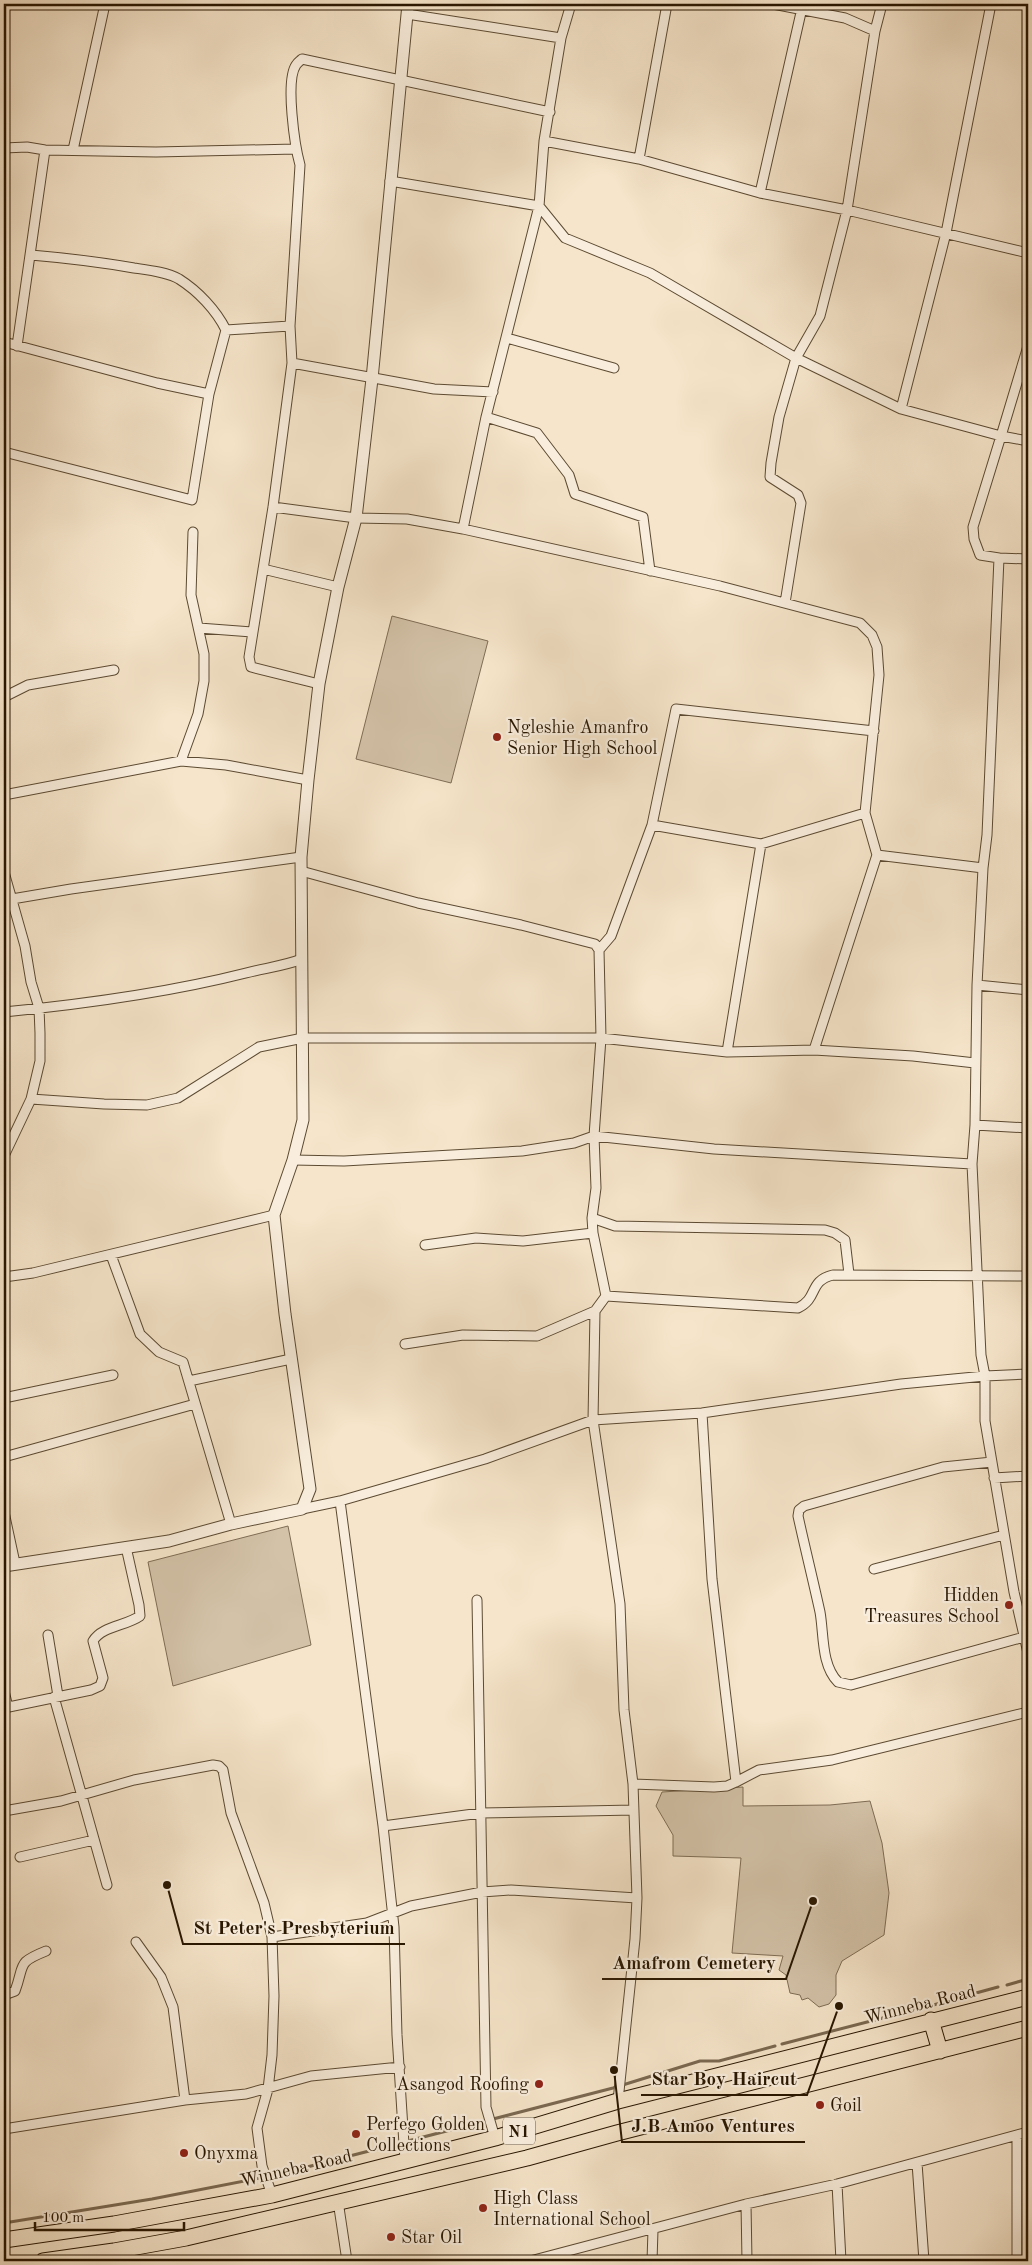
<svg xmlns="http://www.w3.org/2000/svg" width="1032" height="2265" font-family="'Old Standard TT',serif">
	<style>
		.green { fill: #d3c2a8; stroke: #7e6c54 }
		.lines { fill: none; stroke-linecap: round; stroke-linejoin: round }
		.stream { stroke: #7a6850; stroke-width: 3 }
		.minor-casing { stroke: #5c4a32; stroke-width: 11 }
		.tertiary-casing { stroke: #5c4a32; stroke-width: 13 }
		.trunk-casing { stroke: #281600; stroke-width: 17 }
		.minor { stroke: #f9eedd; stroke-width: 9 }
		.tertiary { stroke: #f9eedd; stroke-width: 11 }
		.trunk { stroke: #f6e5ca; stroke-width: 15 }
		.poi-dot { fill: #8f2418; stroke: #f9eedd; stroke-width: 2 }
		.labels { text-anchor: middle; stroke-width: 4.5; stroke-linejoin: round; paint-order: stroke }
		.shield { fill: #f9eedd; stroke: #675742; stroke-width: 1 }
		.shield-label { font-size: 16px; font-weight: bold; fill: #281600 }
		.poi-label { font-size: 18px; fill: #281600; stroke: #f9eedd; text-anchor: start }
		.street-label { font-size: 18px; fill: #281600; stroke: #f9eedd }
		.leader { fill: none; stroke: #281600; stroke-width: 2 }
		.callout-dot { fill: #281600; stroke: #f9eedd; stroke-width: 2 }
		.callout-label { font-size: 19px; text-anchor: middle; font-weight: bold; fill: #281600; stroke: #f9eedd; stroke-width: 4.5; stroke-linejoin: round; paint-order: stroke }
	</style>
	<rect width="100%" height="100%" fill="#f6e5ca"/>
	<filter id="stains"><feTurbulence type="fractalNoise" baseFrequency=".004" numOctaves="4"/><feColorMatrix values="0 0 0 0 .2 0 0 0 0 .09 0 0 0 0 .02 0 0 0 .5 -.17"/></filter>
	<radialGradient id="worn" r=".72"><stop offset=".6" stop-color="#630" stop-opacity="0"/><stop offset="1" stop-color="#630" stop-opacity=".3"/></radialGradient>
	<!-- green -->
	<path class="green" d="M392,616L488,641L451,783L356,759Z
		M288,1526L311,1645L173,1686L148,1562Z
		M743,1787V1806L830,1805L870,1801L882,1843L889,1893L884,1935L842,1961L836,1975V1995L829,2004L819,2007L808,1998L802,2000L800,1995L790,1993L786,1975L779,1970L783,1956L732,1953L741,1858L673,1856V1835L656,1806L662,1792Z"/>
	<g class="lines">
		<!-- stream -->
		<path class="stream" d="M1007,1985L1028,1979
			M976,1993L998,1987
			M912,2011L969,1995
			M782,2044L902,2013
			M4,2223L152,2199L280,2174L613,2088L700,2061H719L775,2046"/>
		<defs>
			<path id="minor" d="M184,4H187
				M773,4L845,18L875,31
				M407,14L561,38
				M544,141L639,159L760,193L847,210L1028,253
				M4,148L27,147L45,150L156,152L295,149
				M73,150L105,4
				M639,159L667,4
				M390,181L539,206L565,238L650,273L796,358L901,409L1001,436L973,527L974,539L980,555L999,558L987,835L983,868L977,985L975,1125L972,1164L981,1355L985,1376V1421L1014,1592L1028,1653
				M760,193L802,8
				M31,255C66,258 100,262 134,268C148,270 167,272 179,279C198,291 216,310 226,330
				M507,338L614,368
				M4,342L157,383L209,394
				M17,346L45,150
				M1028,346L1001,436L1028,441
				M292,363L434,389L493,392
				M901,409L946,233L991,4
				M486,417L537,433L569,475L575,494L643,517L650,571
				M4,452L192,500L209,394L226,330L290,326
				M273,507L356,518L407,519L463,529L720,586L860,623L872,635L877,647L879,675L865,813L877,855L814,1050
				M463,529L486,417L539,206L544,141L561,38L571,4
				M999,558L1028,559
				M263,569L338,587
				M785,603L801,503L798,495L770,477L771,463L779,417L796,358L820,316L847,210L875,31L882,4
				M199,628L252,632
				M319,684L251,667L249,657L273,507L292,363L290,326L300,165C295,147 285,81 296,65C298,62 300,61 302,59L550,112
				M4,697L28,685L114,670
				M181,761L198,714L204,681V654L191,595L193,532
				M4,795L181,761L226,765L308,780
				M652,825L676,709L874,731
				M761,844L865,813
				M877,855L983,868
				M301,871L418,903L521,925L595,944L599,950L601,1038L594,1136L596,1188L592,1218L593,1233L606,1296L595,1311L593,1420L620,1604L624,1710L633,1784L637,1898L635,1939L618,2101
				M4,872L25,946L31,982L39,1008L40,1033V1061L31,1099L4,1156
				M12,899L71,889L301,857
				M599,950L611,936L652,825L761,844L727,1052
				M977,985L1028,990
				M4,1012C85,1004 167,993 246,973C265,968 284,966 302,959
				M31,1099L104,1104L147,1105L178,1098L259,1047L303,1038H601L727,1052L814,1050L913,1056L975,1063
				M975,1125L1028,1128
				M293,1160L344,1161L522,1151L574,1143L594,1136L714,1149L972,1164
				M592,1218L615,1226L825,1230L835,1233L845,1240L849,1274
				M425,1245L476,1238L523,1241L593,1233
				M111,1255L140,1334L159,1352L183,1362L231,1524
				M4,1277L33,1273L274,1215
				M606,1296L798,1308C819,1298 808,1281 833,1275L1028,1276
				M405,1344L463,1335L537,1336L595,1311
				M189,1381L291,1359
				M4,1398L113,1375
				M4,1457L195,1404
				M992,1462L943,1467L804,1506L799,1510L798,1516C805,1548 813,1580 820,1612C824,1634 821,1665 838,1682L851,1685L1024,1637
				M994,1478L1028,1476
				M340,1501L383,1826L394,1927L397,2035L405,2160
				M302,1509L340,1501L485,1459L593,1420L702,1413L901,1384L985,1376L1028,1374
				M4,1512L15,1563
				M874,1569L1004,1535
				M477,1600L486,2107L495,2138
				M48,1635L58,1696
				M4,1691L8,1707
				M54,1697L107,1885
				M4,1708L91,1690L100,1686L103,1678L93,1641C102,1626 126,1626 140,1616L139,1605L126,1547
				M736,1782L759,1770L832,1760L1028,1712
				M633,1784L714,1787L727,1786L736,1782L712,1579L702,1413
				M4,1811L61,1801L134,1780L213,1765L219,1766L223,1770L231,1813L264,1903L272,1937L274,1996L272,2055L268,2089L257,2128L262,2166L272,2195
				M383,1826L481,1813L634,1810
				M20,1857L94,1840
				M272,1937L367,1923L411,1906L482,1892L511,1890L637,1898
				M136,1942L161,1977L173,2007L185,2100
				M4,1995L15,1991C25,1964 16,1963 46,1951
				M4,2129L185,2100L246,2094L311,2076L400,2067
				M1017,2136V2261
				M917,2163L924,2261
				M837,2184L841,2261
				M338,2201L347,2261
				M746,2204L747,2261
				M530,2261L746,2204L837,2184L1028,2132
				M652,2261L653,2230"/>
			<path id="tertiary" d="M4,1566L169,1541L231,1524L302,1509L310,1489L285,1314L274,1215L293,1160L303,1120L301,857L308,780L319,684L338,587L356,518L372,379L408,4"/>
			<path id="trunk" d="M931,2020L940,2051
				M4,2240L114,2224L272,2195L495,2138L618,2101L1028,1997
				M43,2261L114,2251L186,2238L527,2158L617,2133L1028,2028"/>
		</defs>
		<!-- minor casing -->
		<use href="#minor" class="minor-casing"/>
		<!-- tertiary casing -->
		<use href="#tertiary" class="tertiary-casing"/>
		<!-- trunk casing -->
		<use href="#trunk" class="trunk-casing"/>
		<!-- minor -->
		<use href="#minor" class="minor"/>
		<!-- tertiary -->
		<use href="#tertiary" class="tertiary"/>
		<!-- trunk -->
		<use href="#trunk" class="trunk"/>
	</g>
	<!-- markers -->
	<g class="poi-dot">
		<circle cx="497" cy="737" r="5"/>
		<circle cx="1009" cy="1605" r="5"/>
		<circle cx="539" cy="2084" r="5"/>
		<circle cx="820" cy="2105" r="5"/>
		<circle cx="356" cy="2134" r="5"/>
		<circle cx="184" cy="2153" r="5"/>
		<circle cx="483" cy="2208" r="5"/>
		<circle cx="391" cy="2237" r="5"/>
	</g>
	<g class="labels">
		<!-- shield labels -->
		<rect class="shield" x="503" y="2117.5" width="32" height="27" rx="4"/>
		<g class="shield-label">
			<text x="519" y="2137">N1</text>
		</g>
		<!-- poi labels -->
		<g class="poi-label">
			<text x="507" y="733">Ngleshie Amanfro<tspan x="507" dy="21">Senior High School</tspan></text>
			<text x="999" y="1601" text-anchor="end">Hidden<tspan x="999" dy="21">Treasures School</tspan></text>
			<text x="529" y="2090" text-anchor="end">Asangod Roofing</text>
			<text x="830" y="2111">Goil</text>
			<text x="366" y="2130">Perfego Golden<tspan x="366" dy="21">Collections</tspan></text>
			<text x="194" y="2159">Onyxma</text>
			<text x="493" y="2204">High Class<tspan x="493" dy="21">International School</tspan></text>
			<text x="401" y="2243">Star Oil</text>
		</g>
		<!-- street labels -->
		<g class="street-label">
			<text transform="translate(920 2004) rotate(-14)" y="6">Winneba Road</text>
			<text transform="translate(296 2168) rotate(-13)" y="6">Winneba Road</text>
		</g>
	</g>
	<!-- callouts -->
	<path class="leader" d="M167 1885L183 1944H405M813 1901L786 1979H602M839 2006L807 2095H641M614 2070L622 2142H805"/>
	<g class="callout-dot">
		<circle cx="167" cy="1885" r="5"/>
		<circle cx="813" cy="1901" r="5"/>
		<circle cx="839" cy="2006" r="5"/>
		<circle cx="614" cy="2070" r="5"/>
	</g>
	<g class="callout-label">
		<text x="294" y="1934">St Peter's Presbyterium</text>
		<text x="694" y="1969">Amafrom Cemetery</text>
		<text x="724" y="2085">Star Boy Haircut</text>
		<text x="713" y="2132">J.B Amoo Ventures</text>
	</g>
	<!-- margin -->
	<rect width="1032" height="2265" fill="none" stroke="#f6e5ca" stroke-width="20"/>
	<rect x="5" y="5" width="1022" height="2255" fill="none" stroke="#281600" stroke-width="2.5"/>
	<rect x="10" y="10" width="1012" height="2245" fill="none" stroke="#281600"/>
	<!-- scale -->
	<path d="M35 2222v8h149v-8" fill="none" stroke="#281600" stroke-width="2.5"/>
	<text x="42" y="2222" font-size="15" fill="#281600" stroke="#f9eedd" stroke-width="4" paint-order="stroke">100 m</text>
	<rect width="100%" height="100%" filter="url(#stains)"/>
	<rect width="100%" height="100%" fill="url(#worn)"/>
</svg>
